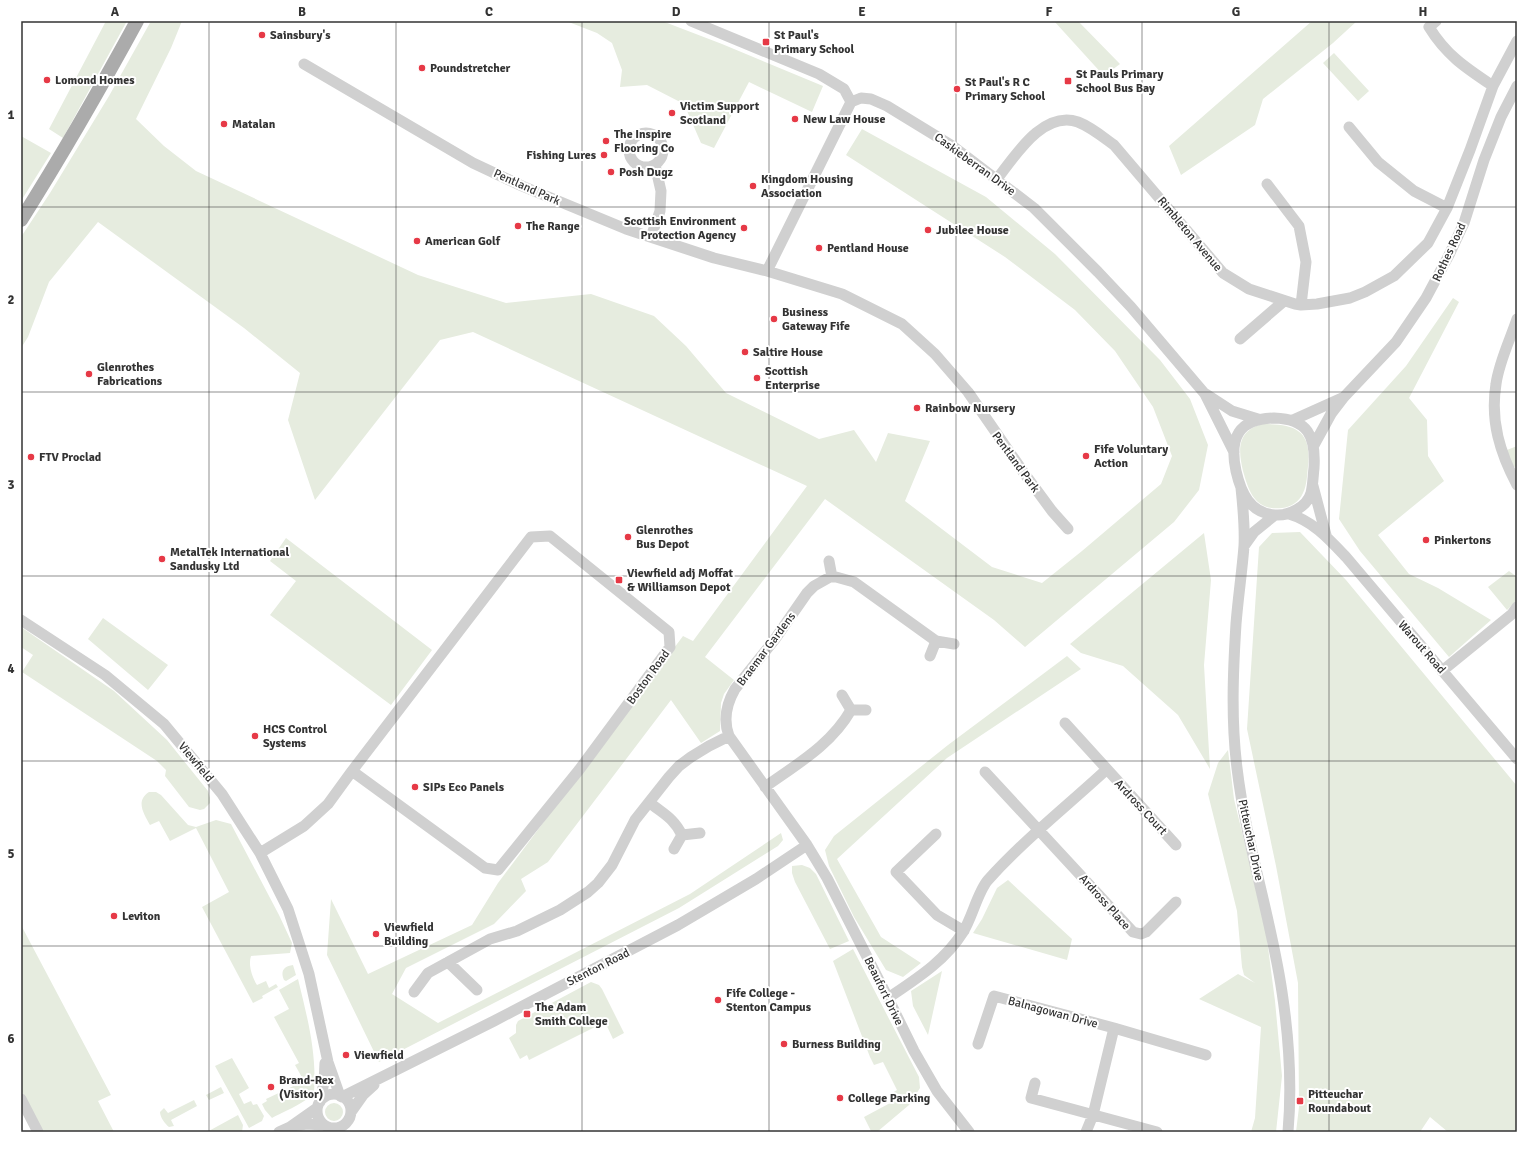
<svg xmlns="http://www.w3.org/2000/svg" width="1538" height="1153" font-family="Signika,sans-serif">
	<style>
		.green { fill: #e6ecdf }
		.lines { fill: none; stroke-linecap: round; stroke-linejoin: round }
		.minor { stroke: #d0d0d0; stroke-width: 11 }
		.major { stroke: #ababab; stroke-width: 14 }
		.grid { fill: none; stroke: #333; stroke-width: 1; stroke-opacity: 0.55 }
		.poi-dot { fill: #e63946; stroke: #fff; stroke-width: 1.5 }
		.labels { text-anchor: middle; stroke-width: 4; stroke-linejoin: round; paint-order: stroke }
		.poi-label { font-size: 12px; font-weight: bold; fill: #333; stroke: #fff; text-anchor: start }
		.street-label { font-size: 12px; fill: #333; stroke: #fff }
		.neatline { fill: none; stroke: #333; stroke-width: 1.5 }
		.grid-label { font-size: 13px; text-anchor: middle; font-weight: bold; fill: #333 }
	</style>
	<rect width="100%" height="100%" fill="#fff"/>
	<!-- green -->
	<path class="green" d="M106,21H127L63,138L49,129Z
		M151,21H182L171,48L136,119L164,146L196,171L418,275L506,303L591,294L654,316L686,346L726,393L819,439L854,430L876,462L888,433L930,441L905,501L992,567L1042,583L1082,551L1161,484L1172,456L1153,407L1115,351L1075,310L1005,257L846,155L862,129L986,197L1055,254L1160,360L1190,399L1208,445L1199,490L1174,522L1025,647L994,620L825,499L705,657L734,680L724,694L721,703L720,731L701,743L671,700L548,862L521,879L526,891L494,924L406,968L392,994L438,1023L690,894L781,833L783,840L778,846L679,908L379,1062L327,955L331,899L368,974L472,925L498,883L683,636L693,641L807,486L473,332L440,340L315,500L288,420L300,373L244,328L98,222L49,282L28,337L21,348V237L50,193L109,96Z
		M566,21H662L722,44L823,86L812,112L749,82L714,148L701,143L684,104L647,85L620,87L622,70L612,43L597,33Z
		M1054,21H1078L1120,64L1104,76Z
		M1312,21H1357L1333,43L1263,99L1255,125L1181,175L1169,146Z
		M1334,53L1369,91L1358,101L1323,63Z
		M21,136L51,153L21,201Z
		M1453,298L1459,302L1409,398L1427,420L1428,456L1444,481L1378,535L1409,574L1438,588L1491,620L1449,657L1360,551L1339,519L1348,430L1406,366Z
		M1262,424C1294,424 1312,429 1308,466C1307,475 1307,485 1303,493C1299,502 1291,507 1282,508C1255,511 1249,492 1243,471C1238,450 1237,431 1262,424Z
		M1517,446V466L1508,469L1502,452Z
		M1300,532L1346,580L1517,786V1132H1448L1430,1117L1420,1132H1296L1299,1107L1298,983L1276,866L1247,729L1259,547L1272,533Z
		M1204,533L1211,580L1204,665L1210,769L1178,715L1123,666L1081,653L1070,644Z
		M286,538L432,650L391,705L270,615L296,581L270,561Z
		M1509,571L1517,577V600L1507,610L1488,587Z
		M103,618L168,665L148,690L88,639Z
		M21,627L114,691L167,740L208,791L210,798V803L204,809L200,810L189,807L165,776L166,770L157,761L22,672L33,655L21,647Z
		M1067,656L1081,669L947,758L837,859L881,937L921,963L903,977L886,970L854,917L829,866L825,850L834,836L948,745Z
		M1228,750L1234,799L1266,932L1275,1001L1282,1076L1276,1132H1251L1255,1118L1261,1027L1199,999L1238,974L1255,983L1244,975L1242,967L1237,911L1208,794L1218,763Z
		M149,792H156L161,795L188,825L196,827L216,820L231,824L279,915L292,943L290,953L251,956C248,965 252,977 257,985L266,981L269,988L276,984L278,987L262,996L263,998L253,1003L202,907L229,892L196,828L170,841L159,821L150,825C144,814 135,801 149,792Z
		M802,865L810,868L816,874L849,941L830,949L795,882L792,873V866Z
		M1008,880L1072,939L1067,960L973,933L982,919L997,888Z
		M21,925L111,1095L98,1101L114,1132H43L21,1090Z
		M853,949L919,1077L920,1088L909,1105L877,1132H870L871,1131L864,1117L892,1102L889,1095L897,1090L883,1062L874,1065L870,1057L833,961Z
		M293,965L296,975L286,981L284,980C280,971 284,966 293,965Z
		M942,971L928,1035L913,1006L911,991Z
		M298,979C307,1016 317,1053 314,1092C308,1102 283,1112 272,1118L265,1110L262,1104L267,1101L266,1099L304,1081L295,1065L299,1063L274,1017L289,1009L279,990Z
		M591,982L599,985L602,989L624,1033L613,1039L605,1022L529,1060L527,1055L520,1059L509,1038L516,1033V1025L518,1021Z
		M232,1058L249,1088L239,1094L244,1104L251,1101L253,1105L257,1104L264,1116L262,1121L249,1128L215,1066Z
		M221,1087L224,1093L209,1100L206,1095Z
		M194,1100L197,1106L171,1120L174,1126L169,1127C165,1124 160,1117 160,1112L164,1108L168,1113Z
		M325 1112a9 9 0 1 1 18 0a9 9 0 1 1-18 0Z
		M238,1115L243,1125L242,1132H207Z"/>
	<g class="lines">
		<!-- minor -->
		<path class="minor" d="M691,21L819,74L844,89L851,102
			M1436,21L1429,27C1446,55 1466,68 1493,86
			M304,64L473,163L522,186L626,229L714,258L767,271L851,102
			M851,102L861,98L871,99L887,106L954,147L1034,208L1098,272L1131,307L1205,394L1234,452
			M1349,127L1378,162L1414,191L1447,208
			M629 150a17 17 0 1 1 34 0a17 17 0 1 1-34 0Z
			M997,179C1015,156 1043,110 1078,122C1091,127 1103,137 1114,145L1223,273L1249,289L1295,304L1301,305L1317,304L1350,298L1365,292L1394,276L1428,243L1447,208L1470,150L1493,86L1517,41
			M1267,184L1299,226L1306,262L1301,305
			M651,237L660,211L661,191L655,165
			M767,271L842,294L902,324L935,354L968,392L1024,473L1052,511L1068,529
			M1517,319C1510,340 1499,362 1496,384C1490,421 1500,453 1517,485
			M1240,339L1284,301
			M1206,394L1232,411L1258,419
			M1274,418C1308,419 1316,436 1314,468C1313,476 1313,485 1311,493C1307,507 1289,516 1275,515C1250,513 1241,493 1236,471C1229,438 1238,419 1274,418Z
			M1293,420L1342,398
			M1314,445L1331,414L1344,397L1396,342L1426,298L1449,255L1464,223L1484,160L1501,117L1517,86
			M1313,486L1326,535
			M1241,488C1243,507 1245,527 1244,546C1242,572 1238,598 1236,624C1233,672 1231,720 1237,768C1246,844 1271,917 1282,992C1289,1038 1292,1086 1288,1132
			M1289,514C1313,521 1329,539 1346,557L1517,759
			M1244,546L1254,532L1275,515
			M829,561L832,577
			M21,620L105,675L164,724L222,794L260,853L288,909L309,974L328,1062L340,1096
			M954,644L936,641L854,582L836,577H830L814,586L807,593L775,639L735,689C727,703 723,720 729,736L807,845L827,878L888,998L914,1051L937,1091L969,1132
			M930,656L936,641
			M1442,671L1512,614L1517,607
			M842,695L851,710
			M1065,723L1176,845
			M985,772L1133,932L1141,934L1146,932L1176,902
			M765,787C797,764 831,745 851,710H866
			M649,802C663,814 673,817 682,835
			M936,834L896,872L937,915L964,931
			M682,835L700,833
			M674,849L682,835
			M260,853L304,826L328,804L352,771L531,537L550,536L669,632L670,647L579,770L498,870L485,868L352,771
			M448,962L477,990
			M414,992L428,973L490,939L517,931L560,910L588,892L598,883L612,865L635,820L669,777L679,766L691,757L709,746L729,736
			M888,998C916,979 945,961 963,932C972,918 978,891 988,880C1024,840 1067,806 1106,770
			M978,1044L994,996L1114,1028L1206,1055
			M1035,1083L1031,1098L1157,1132
			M317 1111a17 17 0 1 1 34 0a17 17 0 1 1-34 0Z
			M342,1097L494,1021L678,925L756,879L807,845
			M21,1099L38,1132
			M320,1102L324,1082L325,1063
			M351,1112L363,1095L374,1085
			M292,1126L307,1124L323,1125
			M279,1132L290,1127L317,1108
			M1086,1132L1093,1115L1114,1028"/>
		<!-- major -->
		<path class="major" d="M21,220C62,155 100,89 137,21"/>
	</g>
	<!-- grid -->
	<path class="grid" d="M209,21V1132M396,21V1132M582,21V1132M769,21V1132M956,21V1132M1142,21V1132M1329,21V1132M21,207H1517M21,392H1517M21,576H1517M21,761H1517M21,946H1517"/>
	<!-- markers -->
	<g class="poi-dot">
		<circle cx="262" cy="35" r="4"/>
		<rect x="762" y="38" width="8" height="8" rx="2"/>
		<circle cx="422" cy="68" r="4"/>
		<circle cx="47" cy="80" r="4"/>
		<rect x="1064" y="77" width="8" height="8" rx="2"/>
		<circle cx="957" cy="89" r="4"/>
		<circle cx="672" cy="113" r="4"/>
		<circle cx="795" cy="119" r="4"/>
		<circle cx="224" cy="124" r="4"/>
		<circle cx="606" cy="141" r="4"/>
		<circle cx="604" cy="155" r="4"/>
		<circle cx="611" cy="172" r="4"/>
		<circle cx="753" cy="186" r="4"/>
		<circle cx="518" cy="226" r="4"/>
		<circle cx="744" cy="228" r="4"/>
		<circle cx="928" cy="230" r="4"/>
		<circle cx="417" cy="241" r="4"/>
		<circle cx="819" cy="248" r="4"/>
		<circle cx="774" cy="319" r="4"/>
		<circle cx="745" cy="352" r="4"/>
		<circle cx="89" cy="374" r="4"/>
		<circle cx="757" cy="378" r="4"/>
		<circle cx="917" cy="408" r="4"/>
		<circle cx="1086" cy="456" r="4"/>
		<circle cx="31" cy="457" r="4"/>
		<circle cx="628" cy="537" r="4"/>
		<circle cx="1426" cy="540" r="4"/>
		<circle cx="162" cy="559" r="4"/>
		<rect x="615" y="576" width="8" height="8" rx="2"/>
		<circle cx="255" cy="736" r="4"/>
		<circle cx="415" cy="787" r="4"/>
		<circle cx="114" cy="916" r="4"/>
		<circle cx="376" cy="934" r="4"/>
		<circle cx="718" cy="1000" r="4"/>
		<rect x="523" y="1010" width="8" height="8" rx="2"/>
		<circle cx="784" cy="1044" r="4"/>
		<circle cx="346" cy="1055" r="4"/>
		<circle cx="271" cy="1087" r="4"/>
		<circle cx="840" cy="1098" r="4"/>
		<rect x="1296" y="1097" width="8" height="8" rx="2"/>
	</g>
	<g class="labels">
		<!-- poi labels -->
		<g class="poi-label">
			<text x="270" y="39">Sainsbury's</text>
			<text x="774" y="39">St Paul's<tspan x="774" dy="14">Primary School</tspan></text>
			<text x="430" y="72">Poundstretcher</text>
			<text x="1076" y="78">St Pauls Primary<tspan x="1076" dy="14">School Bus Bay</tspan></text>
			<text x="55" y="84">Lomond Homes</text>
			<text x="965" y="86">St Paul's R C<tspan x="965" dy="14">Primary School</tspan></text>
			<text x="680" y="110">Victim Support<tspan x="680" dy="14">Scotland</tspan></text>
			<text x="803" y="123">New Law House</text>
			<text x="232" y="128">Matalan</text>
			<text x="614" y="138">The Inspire<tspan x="614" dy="14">Flooring Co</tspan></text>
			<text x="596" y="159" text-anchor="end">Fishing Lures</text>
			<text x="619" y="176">Posh Dugz</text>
			<text x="761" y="183">Kingdom Housing<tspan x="761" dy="14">Association</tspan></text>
			<text x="736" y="225" text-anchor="end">Scottish Environment<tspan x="736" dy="14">Protection Agency</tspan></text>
			<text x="526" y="230">The Range</text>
			<text x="936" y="234">Jubilee House</text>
			<text x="425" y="245">American Golf</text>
			<text x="827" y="252">Pentland House</text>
			<text x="782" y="316">Business<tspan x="782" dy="14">Gateway Fife</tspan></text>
			<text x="753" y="356">Saltire House</text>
			<text x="97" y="371">Glenrothes<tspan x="97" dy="14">Fabrications</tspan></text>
			<text x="765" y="375">Scottish<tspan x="765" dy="14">Enterprise</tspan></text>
			<text x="925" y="412">Rainbow Nursery</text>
			<text x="1094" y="453">Fife Voluntary<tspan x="1094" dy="14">Action</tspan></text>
			<text x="39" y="461">FTV Proclad</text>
			<text x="636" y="534">Glenrothes<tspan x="636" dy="14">Bus Depot</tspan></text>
			<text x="1434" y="544">Pinkertons</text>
			<text x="170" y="556">MetalTek International<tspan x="170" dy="14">Sandusky Ltd</tspan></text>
			<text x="627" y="577">Viewfield adj Moffat<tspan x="627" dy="14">&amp; Williamson Depot</tspan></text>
			<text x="263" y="733">HCS Control<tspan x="263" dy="14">Systems</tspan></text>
			<text x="423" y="791">SIPs Eco Panels</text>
			<text x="122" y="920">Leviton</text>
			<text x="384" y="931">Viewfield<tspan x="384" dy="14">Building</tspan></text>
			<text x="726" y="997">Fife College -<tspan x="726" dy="14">Stenton Campus</tspan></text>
			<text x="535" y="1011">The Adam<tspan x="535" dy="14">Smith College</tspan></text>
			<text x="792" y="1048">Burness Building</text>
			<text x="354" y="1059">Viewfield</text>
			<text x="279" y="1084">Brand-Rex<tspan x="279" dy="14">(Visitor)</tspan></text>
			<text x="1308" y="1098">Pitteuchar<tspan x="1308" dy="14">Roundabout</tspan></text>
			<text x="848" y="1102">College Parking</text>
		</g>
		<!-- street labels -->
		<g class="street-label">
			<text transform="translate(975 164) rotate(36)" y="4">Caskieberran Drive</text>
			<text transform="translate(527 187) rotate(24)" y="4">Pentland Park</text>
			<text transform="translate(1190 234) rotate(50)" y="4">Rimbleton Avenue</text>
			<text transform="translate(1449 252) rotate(-65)" y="4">Rothes Road</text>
			<text transform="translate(1016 462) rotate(54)" y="4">Pentland Park</text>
			<text transform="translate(1422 647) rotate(49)" y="4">Warout Road</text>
			<text transform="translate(766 649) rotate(-53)" y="4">Braemar Gardens</text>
			<text transform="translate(648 677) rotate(-54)" y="4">Boston Road</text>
			<text transform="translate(196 762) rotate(50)" y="4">Viewfield</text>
			<text transform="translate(1141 807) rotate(47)" y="4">Ardross Court</text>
			<text transform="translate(1251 840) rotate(78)" y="4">Pitteuchar Drive</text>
			<text transform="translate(1105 902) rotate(48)" y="4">Ardross Place</text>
			<text transform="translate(598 967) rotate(-27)" y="4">Stenton Road</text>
			<text transform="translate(884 991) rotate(64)" y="4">Beaufort Drive</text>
			<text transform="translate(1053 1012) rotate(15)" y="4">Balnagowan Drive</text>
		</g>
	</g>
	<!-- border -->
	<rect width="1538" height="1153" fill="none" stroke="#ffffff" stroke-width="44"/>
	<rect x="22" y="22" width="1494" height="1109" class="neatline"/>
	<g class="grid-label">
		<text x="115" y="16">A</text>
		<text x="302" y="16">B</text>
		<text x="489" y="16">C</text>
		<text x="676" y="16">D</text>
		<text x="862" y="16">E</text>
		<text x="1049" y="16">F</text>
		<text x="1236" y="16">G</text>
		<text x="1423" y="16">H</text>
		<text x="11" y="119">1</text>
		<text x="11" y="304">2</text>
		<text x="11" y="489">3</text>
		<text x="11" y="673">4</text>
		<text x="11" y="858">5</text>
		<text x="11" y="1043">6</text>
	</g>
</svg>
